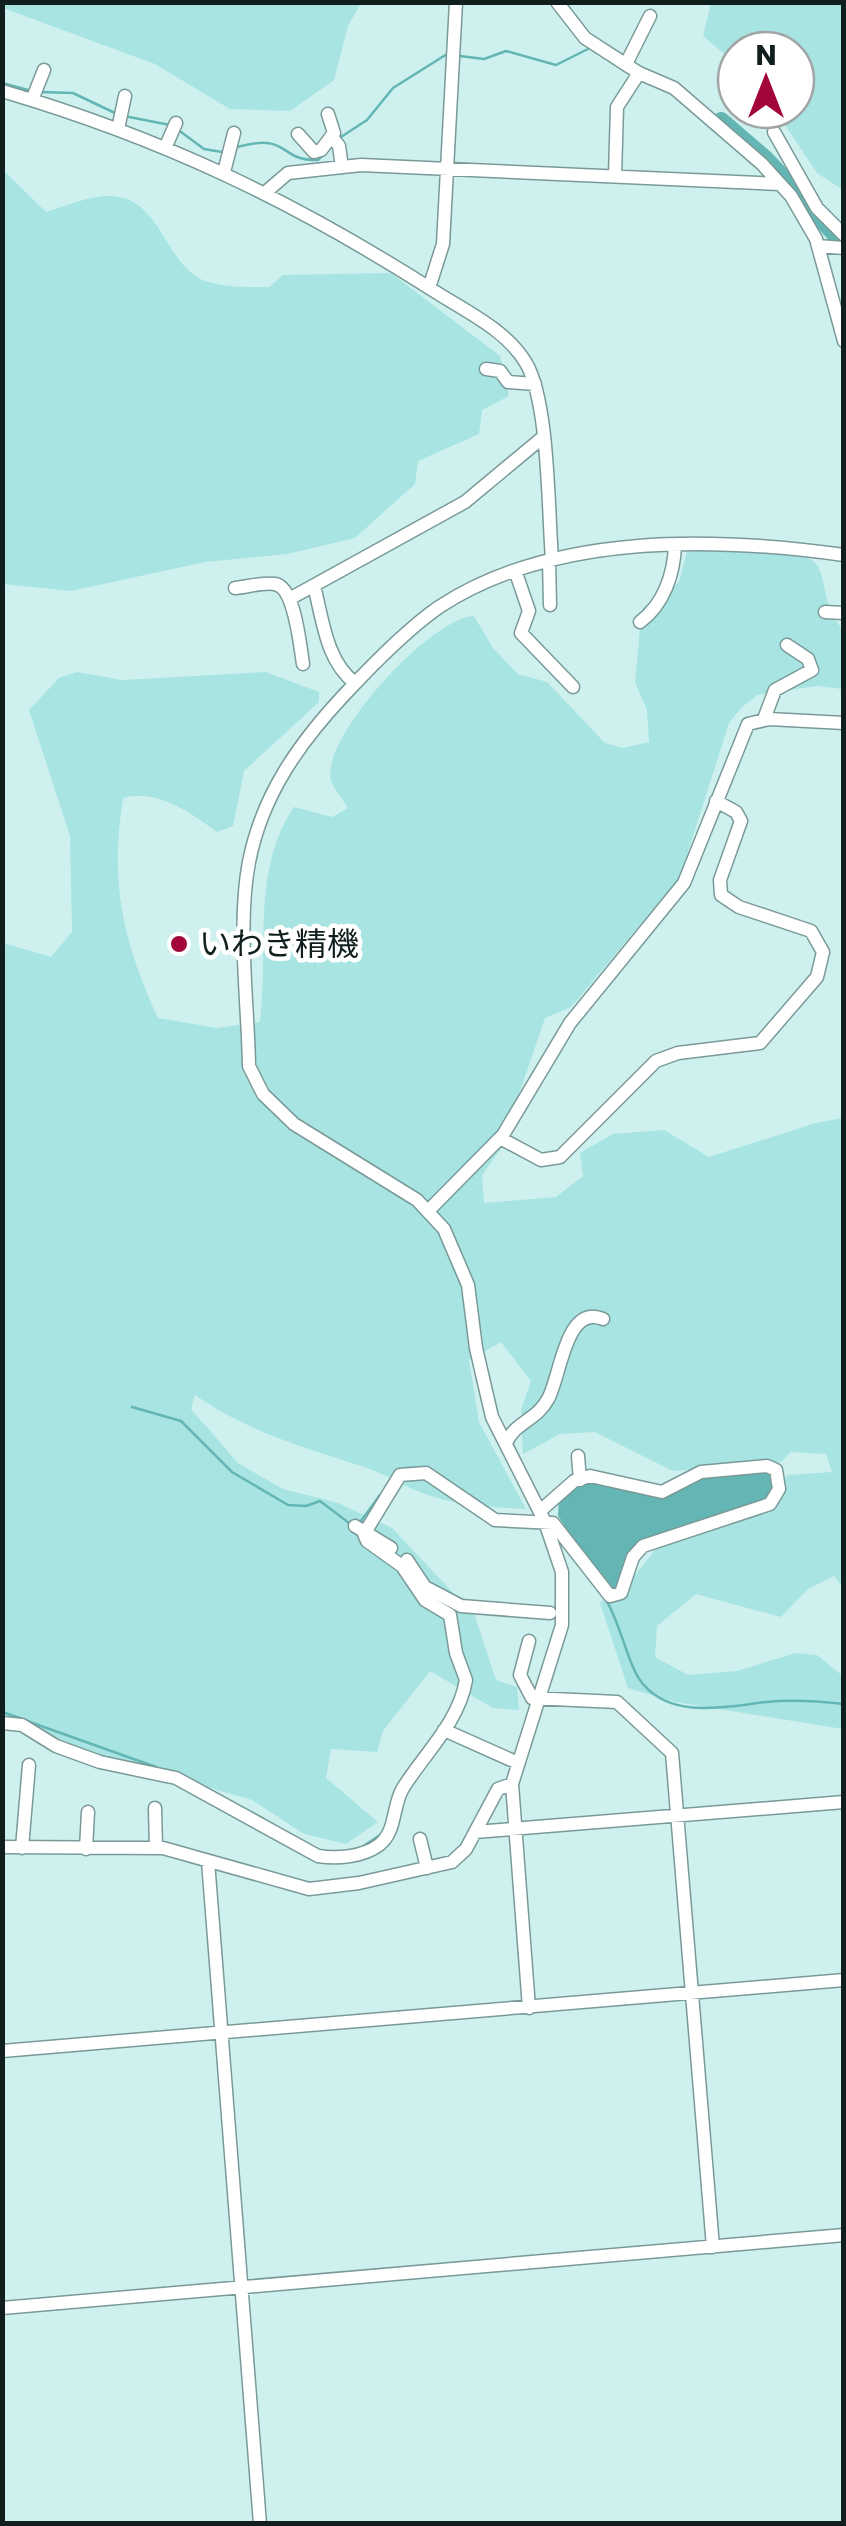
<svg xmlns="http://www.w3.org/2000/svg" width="846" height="2526" font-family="Poppins,'Noto Sans JP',sans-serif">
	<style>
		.green { fill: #a7e4e2 }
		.water { fill: #63b6b3 }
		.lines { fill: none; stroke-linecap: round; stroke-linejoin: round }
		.stream { stroke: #63b6b3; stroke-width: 2.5 }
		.river { stroke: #63b6b3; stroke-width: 18 }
		.minor-casing { stroke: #799a98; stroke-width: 15 }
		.minor { stroke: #fff; stroke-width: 12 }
		.poi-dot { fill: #a2053b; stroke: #fff; stroke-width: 4 }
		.labels { text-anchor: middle; stroke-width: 9; stroke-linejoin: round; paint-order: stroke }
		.poi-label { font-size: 32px; fill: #111e1e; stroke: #fff; text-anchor: start }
	</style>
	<rect width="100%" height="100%" fill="#cef1ef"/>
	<!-- green -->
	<path class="green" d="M2,3L3,2L361,3L348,26L334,80L290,111L230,109L155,64L3,8Z
		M711,3H843V190L817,173L775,110H796V50H736V64L703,36Z
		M2,169L46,212C71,205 98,191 123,198C162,208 168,267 205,281C225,288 248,287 269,287L283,275L391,273L500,356L509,396L482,410L479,434L418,461L415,484L355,538L287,554L205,562L71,591L3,584Z
		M730,549C748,551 807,550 816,564C828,580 822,610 843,629V689L817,686L757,695L741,708L729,723L680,877L571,1007L545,1018L500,1150L482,1175L484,1203L556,1197L583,1176L580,1153L613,1134L664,1130L709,1157L816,1123L843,1118V1587L834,1576L808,1589L781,1617L696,1594L657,1626L655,1657L688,1675L737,1671L796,1653L817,1655L843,1676V1729L675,1702L628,1688L600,1603L635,1575L658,1546L755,1517L788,1475L832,1472L826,1454L791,1452L781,1462L673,1471L595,1432L560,1434L523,1454L521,1410L531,1381L501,1342L469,1360L479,1422L526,1509C492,1507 461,1506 428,1495C406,1488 386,1474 364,1467C304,1447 248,1432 195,1395L191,1409L238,1463L283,1489L338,1503L392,1528L475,1616L496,1680L517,1687L519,1710L493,1708L430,1671L383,1731L377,1752L331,1749L326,1778L378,1822L346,1844L304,1834L252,1800L109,1759L3,1721V943L51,957L72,932L70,836L29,710L59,678L77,672L122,680L266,672L319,692V702L244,771L233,826L217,832C191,813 157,788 123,798C110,884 122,939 158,1018L217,1028L260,1022C269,950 251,870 294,807L332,817L348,808C343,800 334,789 331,781C320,737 432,617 474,616L493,648L518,674L547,682L605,743L623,748L649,742L647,710L635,682L642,608L679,582L687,552Z"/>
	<!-- water -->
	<path class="water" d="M770,1469L775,1481L768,1501L648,1540L618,1590L607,1589L558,1516L559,1498L591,1480L649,1495L702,1475Z"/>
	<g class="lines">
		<!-- stream -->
		<path class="stream" d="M460,56L484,59L506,51L556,65L588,49
			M2,83L28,90
			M41,92L73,93L117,114
			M124,116L170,125
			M177,129L204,149L222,152
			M341,137L367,120L393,88L447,54
			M234,148C292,131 276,161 318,160L325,153
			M132,1407L181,1421L232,1472L288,1505L306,1506L320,1501L349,1523
			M406,1468H426
			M438,1474L481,1503
			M361,1521L380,1495
			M606,1600C621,1624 628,1667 643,1684C673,1720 728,1706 767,1702C793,1699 818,1701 844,1704
			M2,1712L20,1718
			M27,1721L156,1767
			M205,1787L264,1819
			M362,1847L380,1835"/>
		<!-- river -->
		<path class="river" d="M721,121L765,159L844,243"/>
		<defs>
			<path id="minor" d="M557,2L585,38L639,73L674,88L762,164L791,196L816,239L844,341
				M626,64L650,16
				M2,91C162,138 291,200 431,289C463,310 506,329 526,363C549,402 548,510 552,559
				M32,100L44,70
				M118,129L125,96
				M774,132L817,208L844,235
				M298,134L314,152L321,150L334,133L328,114
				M332,137L339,146L342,167
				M166,146L176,123
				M224,172L234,133
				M615,176L617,107L639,73
				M267,191L288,173L361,165L780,184
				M818,246L844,248
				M429,288L443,244L456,2
				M486,369L500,371L508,382L535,384
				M549,560L550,605
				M516,573L529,611L521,633L573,687
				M314,586C323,620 326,661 355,683
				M235,588C247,587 263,582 275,584C295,587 300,646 303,664
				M291,598L465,502L542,438
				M825,612L844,613
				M640,622C664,604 674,574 675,545
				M764,719L775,690L812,670L808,659L787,645
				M500,1138L541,1160L560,1157L656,1061L678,1053L760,1043L817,977L823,952L811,931L739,907L721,895L720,880L741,821L736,812L716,801
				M429,1210L503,1135L570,1023L684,883L748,724L769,719L844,723
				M506,1443C515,1422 537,1420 548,1399C561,1376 565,1304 603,1319
				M578,1456L580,1480
				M355,1526L391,1548
				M407,1560L425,1587L461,1606L550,1613
				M529,1641L520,1675L532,1698L617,1702L672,1753L713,2247
				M2,1723L22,1725L56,1746L100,1762L176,1778L318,1856C337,1859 363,1857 379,1845C397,1831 392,1806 403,1788C425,1753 459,1722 466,1680L456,1653L450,1615L425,1600L402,1566L367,1541L364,1534L400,1475L426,1473L495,1520L553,1523L610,1596L621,1593L633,1557L643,1546L770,1504L779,1489L776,1470L767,1466L701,1472L662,1492L590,1476L574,1481L540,1511
				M444,1730L518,1763
				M155,1808L156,1848
				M475,1832L844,1802
				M420,1839L427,1868
				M2,1847L163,1848L309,1889L359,1883L452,1862L466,1849L498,1789L512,1784
				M22,1848L29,1765
				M86,1849L88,1812
				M208,1861L260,2524
				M529,2008L512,1784L562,1625V1572L545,1522L492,1417L476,1348L468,1285L444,1229L417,1200L294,1124L263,1094L249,1066C248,1003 237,924 249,862C262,795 299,743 345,694C373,664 406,630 439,607C553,532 715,537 844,555
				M2,2051L844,1980
				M2,2308L844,2235"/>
		</defs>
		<!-- minor casing -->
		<use href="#minor" class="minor-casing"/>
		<!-- minor -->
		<use href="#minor" class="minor"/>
	</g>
	<!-- markers -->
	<circle class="poi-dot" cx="179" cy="944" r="10"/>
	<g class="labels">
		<!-- poi labels -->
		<g class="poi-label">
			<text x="199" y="955">いわき精機</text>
		</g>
	</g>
	<!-- border -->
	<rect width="846" height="2526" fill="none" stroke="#111e1e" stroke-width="10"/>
	<!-- north arrow -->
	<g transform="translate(766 80)"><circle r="48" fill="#ffffff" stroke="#a0a5a5" stroke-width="2.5"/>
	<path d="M0-8L18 38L0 25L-18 38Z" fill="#a2053b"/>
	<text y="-15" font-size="28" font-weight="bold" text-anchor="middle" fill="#111e1e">N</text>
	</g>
</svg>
